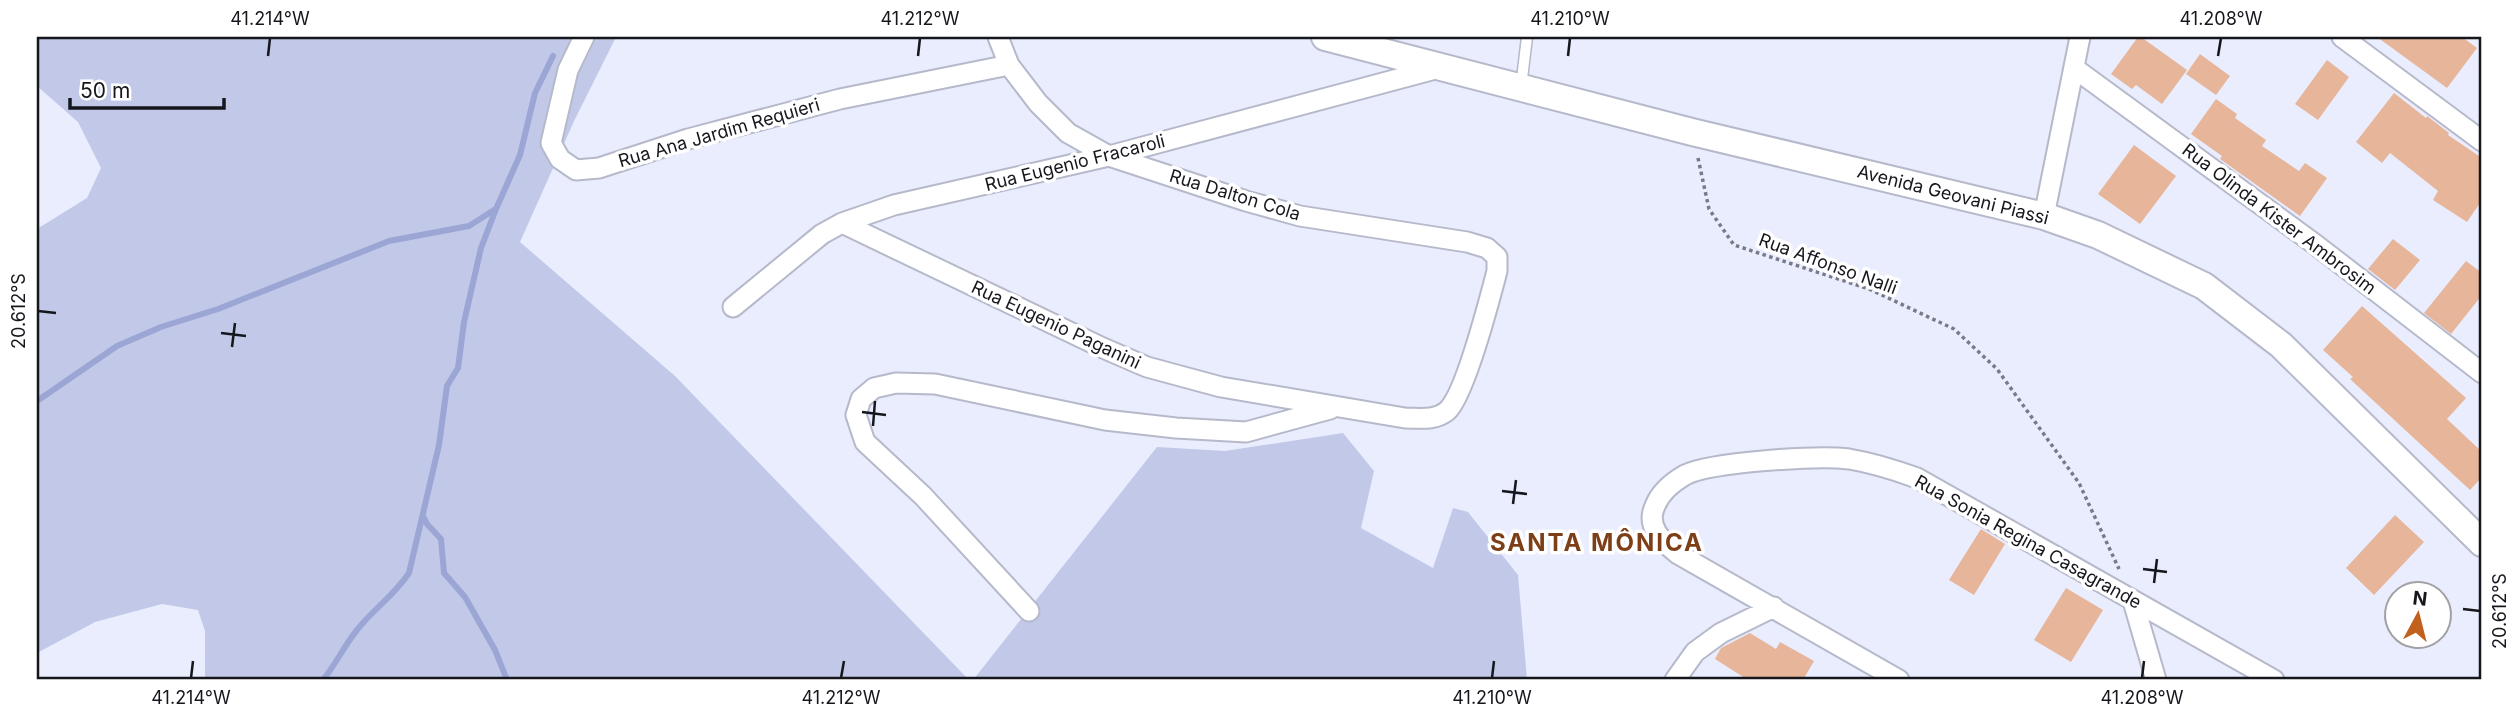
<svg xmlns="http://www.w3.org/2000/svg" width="2519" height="717" font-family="Inter,sans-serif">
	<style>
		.green { fill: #c2c9e8 }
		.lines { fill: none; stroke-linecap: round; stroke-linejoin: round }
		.stream { stroke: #9ba6d5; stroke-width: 6 }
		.building { fill: #e7b599 }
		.service-casing { stroke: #b5b9ca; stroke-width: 13 }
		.minor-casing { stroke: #b5b9ca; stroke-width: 23 }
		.secondary-casing { stroke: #b5b9ca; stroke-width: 30 }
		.path { stroke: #787a85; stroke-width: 3.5; stroke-dasharray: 3.5 3.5; stroke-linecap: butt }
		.service { stroke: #fff; stroke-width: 10 }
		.minor { stroke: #fff; stroke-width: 19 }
		.secondary { stroke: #fff; stroke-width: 26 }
		.ticks { fill: none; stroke: #16171d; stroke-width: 2.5 }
		.labels { text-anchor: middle; stroke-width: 7; stroke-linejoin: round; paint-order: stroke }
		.street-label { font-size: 18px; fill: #16171d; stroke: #fff }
		.district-label { font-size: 24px; font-weight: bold; letter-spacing: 2px; fill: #7d3f17; stroke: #fff }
		.neatline { fill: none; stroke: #16171d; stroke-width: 2.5 }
		.ticks-label { font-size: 18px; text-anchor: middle; fill: #16171d }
	</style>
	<rect width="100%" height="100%" fill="#e9edfe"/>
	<!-- green -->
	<path class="green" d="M37,37H616L575,119L520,242L675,376L969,680H205V631L198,610L162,604L95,622L37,653V229L87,198L101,168L78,122L37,86Z
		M1343,433L1374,471L1361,528L1433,568L1453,508L1468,512L1518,575L1527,680H973L1157,447L1225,451Z"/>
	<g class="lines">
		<!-- stream -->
		<path class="stream" d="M37,401L117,346L161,327L218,309L389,241L469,226L494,210
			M423,516L427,524L441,539L444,573L465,597L495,650L507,680
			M323,680C336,664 344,646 357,630C373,609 393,597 409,573L439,445L447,386L458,368L464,322L481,248L496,209L520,155L535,93L553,56"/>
	</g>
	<!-- building -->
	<path class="building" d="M2138,37H2141L2187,70L2162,104L2136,85L2132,89L2111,74Z
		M2377,37H2462L2477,48L2447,88Z
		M2200,54L2230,76L2216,95L2186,74Z
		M2327,60L2349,77L2318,120L2295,104Z
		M2394,93L2426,118L2427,116L2449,133L2448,135L2482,158V200L2467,222L2433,200L2438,191L2390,153L2382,163L2356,142Z
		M2216,99L2237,114L2235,118L2266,140L2262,146L2299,171L2305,163L2327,178L2300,216L2220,159L2222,156L2191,134Z
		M2134,145L2176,176L2140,224L2098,194Z
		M2393,239L2420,260L2395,290L2368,269Z
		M2466,261L2482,273V295L2451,334L2424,313Z
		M2362,306L2466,398L2447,419L2482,452V477L2470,490L2350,379L2353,377L2323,350Z
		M2395,515L2424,542L2374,595L2346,568Z
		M1981,529L2005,544L1974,595L1949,580Z
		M2066,588L2103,610L2071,662L2034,640Z
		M1750,633L1776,649L1780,642L1814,661L1803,680H1748L1715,659L1721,648Z"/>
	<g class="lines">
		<defs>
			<path id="service" d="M1521,87L1527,37"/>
			<path id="minor" d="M584,37L568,70L551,143L560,159L576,170L599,168L688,139L840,99L1009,65
				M2342,37L2482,141
				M2074,68L2316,245L2482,373
				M2044,216L2080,37
				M842,223L1103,348L1147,367L1221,387L1405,418C1419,418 1435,421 1447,411C1465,395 1490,298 1497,271V257L1487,248L1467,242L1300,216L1246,201L1109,156L1068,133L1038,103L1009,65L998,37
				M733,307L822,234L842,223L894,205L1109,156L1439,68
				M2133,601L2156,680
				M1029,611L923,496L865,442L856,415L861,399L874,388L896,383L935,384L1105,420L1176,428L1246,432L1330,409
				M1675,680L1695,652L1721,633L1774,607
				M1899,680L1678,554C1663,542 1645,527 1655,506C1660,493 1673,482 1685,475C1710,462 1820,455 1849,459C1873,463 1895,470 1917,478L2274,680"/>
			<path id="secondary" d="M1325,37L1692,132L2044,216L2098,235L2204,286L2281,345L2482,543"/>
		</defs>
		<!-- service casing -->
		<use href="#service" class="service-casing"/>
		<!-- minor casing -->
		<use href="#minor" class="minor-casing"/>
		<!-- secondary casing -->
		<use href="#secondary" class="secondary-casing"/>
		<!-- path -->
		<path class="path" d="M1698,158L1709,209L1734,245L1869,289L1954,329L1997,369L2079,483L2119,569"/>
		<!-- service -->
		<use href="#service" class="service"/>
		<!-- minor -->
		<use href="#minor" class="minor"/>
		<!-- secondary -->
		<use href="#secondary" class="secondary"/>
	</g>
	<!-- ticks -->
	<path class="ticks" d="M268,56L270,38M918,56L920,38M1568,56L1570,38M2218,56L2221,38M38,311L56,313M221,333L246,336M232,347L235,323M862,412L886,415M873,426L875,401M1502,491L1527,494M1513,504L1516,480M2143,569L2167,572M2154,583L2157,559M2463,609L2480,611M191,678L193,661M841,678L844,661M1492,678L1494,661M2142,678L2144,661"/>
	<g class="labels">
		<!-- street labels -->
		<g class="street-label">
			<text transform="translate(719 133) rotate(-16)" y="6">Rua Ana Jardim Requieri</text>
			<text transform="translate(1075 163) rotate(-14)" y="6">Rua Eugenio Fracaroli</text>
			<text transform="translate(1235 195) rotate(17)" y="6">Rua Dalton Cola</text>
			<text transform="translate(1953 195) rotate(14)" y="6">Avenida Geovani Piassi</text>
			<text transform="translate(2279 219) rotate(37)" y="6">Rua Olinda Kister Ambrosim</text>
			<text transform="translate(1828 264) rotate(20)" y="6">Rua Affonso Nalli</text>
			<text transform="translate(1056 325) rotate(25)" y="6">Rua Eugenio Paganini</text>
			<text transform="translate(2028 542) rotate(29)" y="6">Rua Sonia Regina Casagrande</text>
		</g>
		<!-- district labels -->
		<g class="district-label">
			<text x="1597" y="551">SANTA MÔNICA</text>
		</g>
	</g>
	<!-- border -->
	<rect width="2519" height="717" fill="none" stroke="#ffffff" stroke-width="77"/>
	<!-- north arrow -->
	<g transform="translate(2418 615) rotate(7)"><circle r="33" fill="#ffffff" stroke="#a2a2a5" stroke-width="2"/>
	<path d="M0-5L12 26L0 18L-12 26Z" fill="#c1611d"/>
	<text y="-10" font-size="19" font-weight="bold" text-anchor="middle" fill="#16171d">N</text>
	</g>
	<!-- scale -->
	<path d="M70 98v10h154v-10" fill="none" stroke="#16171d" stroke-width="3.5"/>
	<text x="80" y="98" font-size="21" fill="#16171d" stroke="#ffffff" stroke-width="5" paint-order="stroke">50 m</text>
	<rect x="38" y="38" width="2442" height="640" class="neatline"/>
	<g class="ticks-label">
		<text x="270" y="25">41.214°W</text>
		<text x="920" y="25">41.212°W</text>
		<text x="1570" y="25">41.210°W</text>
		<text x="2221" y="25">41.208°W</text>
		<text transform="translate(19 311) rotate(-90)" y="6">20.612°S</text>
		<text transform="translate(2500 611) rotate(-90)" y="6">20.612°S</text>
		<text x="191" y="704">41.214°W</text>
		<text x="841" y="704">41.212°W</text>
		<text x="1492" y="704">41.210°W</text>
		<text x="2142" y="704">41.208°W</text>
	</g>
</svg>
